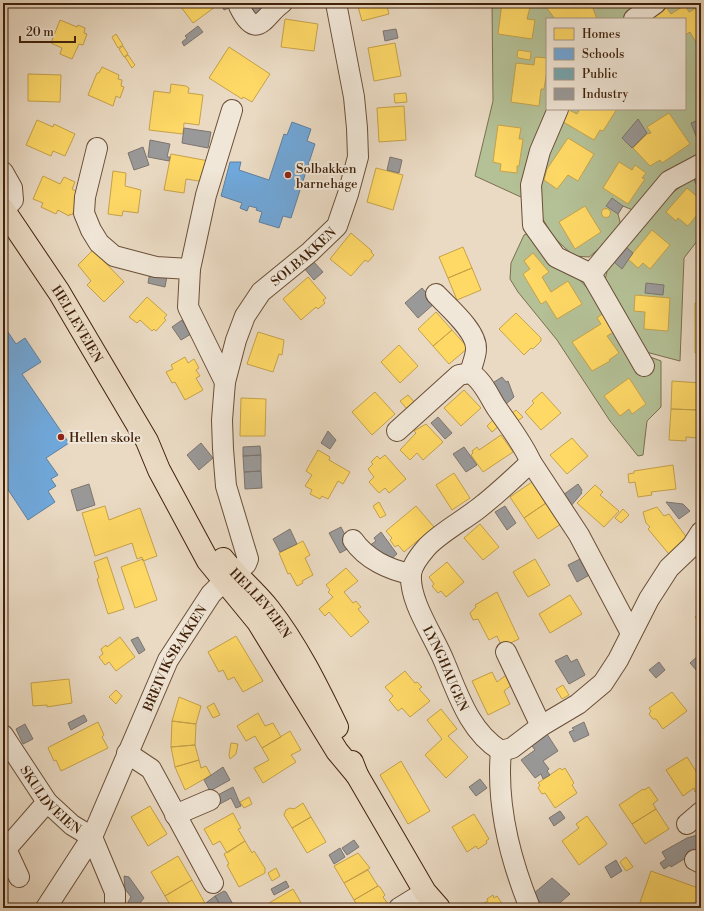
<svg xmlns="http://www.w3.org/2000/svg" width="704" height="911" font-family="'Libre Bodoni',serif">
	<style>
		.green { fill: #b4c096; stroke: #7a7050 }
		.homes { fill: #ffd966; stroke: #c6a24a }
		.schools { fill: #6fa8dc; stroke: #61809d }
		.public { fill: #76a5af; stroke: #667d7e }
		.industry { fill: #999; stroke: #7e756e }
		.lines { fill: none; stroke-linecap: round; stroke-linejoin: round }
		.minor-casing { stroke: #6a4f38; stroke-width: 22 }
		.major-casing { stroke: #40210a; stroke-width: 24 }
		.minor { stroke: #f1e7d8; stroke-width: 20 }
		.major { stroke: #eadac3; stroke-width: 22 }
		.poi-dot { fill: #8f2418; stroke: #f1e7d8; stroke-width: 1.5 }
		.labels { text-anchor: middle; stroke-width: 4; stroke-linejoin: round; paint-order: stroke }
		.poi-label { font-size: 13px; fill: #40210a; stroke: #f1e7d8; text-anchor: start }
		.street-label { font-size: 13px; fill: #40210a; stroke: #f1e7d8 }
	</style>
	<rect width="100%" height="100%" fill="#eadac3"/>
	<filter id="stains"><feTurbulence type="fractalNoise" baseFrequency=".005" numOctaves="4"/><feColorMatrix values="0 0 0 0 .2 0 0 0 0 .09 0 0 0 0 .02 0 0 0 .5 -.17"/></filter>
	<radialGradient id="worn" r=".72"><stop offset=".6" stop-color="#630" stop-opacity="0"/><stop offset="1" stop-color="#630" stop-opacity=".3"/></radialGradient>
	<!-- green -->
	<path class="green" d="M492,3H646L624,19H547V109H550L523,198L475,176L493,101Z
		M672,3H701V157L635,211L623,206L618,214L621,226L611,239L589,257L574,256L553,237L540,214L541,183L546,150L568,109H685V19H646Z
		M701,174V236L684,258L680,361L646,352L604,284L608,267C633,238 666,189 701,174Z
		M531,232L577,277L604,306L634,351L661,361V407L647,421L643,455L638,456L610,421L557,340L518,292L510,279L511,263L524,235Z"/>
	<!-- homes -->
	<path class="homes" d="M178,3H212L215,7L193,23Z
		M357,3H386L389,14L362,21Z
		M502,3H531L527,19L535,20L532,39L498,34Z
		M543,3H591L597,19H555Z
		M685,5L689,12L696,8L701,16V51L690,32L685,35V19H646L666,7L671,14Z
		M285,19L318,24L314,51L281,47Z
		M60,20L77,27L78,25L85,28L84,33L87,34L83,45L79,44L72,59L60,54L62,48L51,43Z
		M116,34L123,45L118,48L112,37Z
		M395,43L401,76L374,81L368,48Z
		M123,46L128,54L124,57L119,49Z
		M229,47L270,74L252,102L243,97L242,99L209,78Z
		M518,50L531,52L530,60L519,58L517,57Z
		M128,55L135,65L132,68L125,57Z
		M535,57L547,58V70L544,89H541L539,106L511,102L516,63L534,65Z
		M102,67L119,75L118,79L122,80L121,86L124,87L120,98L116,96L113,106L88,95L97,73H99Z
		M28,74L61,75L60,102L28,101Z
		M171,84L186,86L189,88L188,93L203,95L199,125L184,123L183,134L149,130L154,91L170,93Z
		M406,93L407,102L395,103L394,94Z
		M404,106L406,140L379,142L377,108Z
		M567,109L577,114L580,109H617L603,131L600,130L594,140L560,120Z
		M669,113L690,144L662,163L660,160L650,166L633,148L647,134L651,133L647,127Z
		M37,120L53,127L54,124L75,134L65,156L53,151L51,156L26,145Z
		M498,125L521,128L519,139H523L519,166H517V173L500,171L501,164L493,162Z
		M568,138L594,154L578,181L568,175L557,189L544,180L547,169Z
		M171,154L209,161L205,182L186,179L184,193L164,190Z
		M619,162L632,170L635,165L646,173L642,178L645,179L628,204L603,188Z
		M376,168L403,175L393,210L367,202Z
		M113,171L126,173L125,186L141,190L138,213L123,211L122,216L108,214Z
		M43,176L60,184L64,177L75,182L72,189L79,193L78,203L72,215L70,214L69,216L58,210L56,214L41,207L43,203L33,199Z
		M687,188L701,200V210L688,226L678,218L676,221L666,212Z
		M585,206L601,232L575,249L559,222Z
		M601.5 213a4.5 4.5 0 1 1 9 0a4.5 4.5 0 1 1-9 0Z
		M652,230L670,245L650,269L643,263L638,268L628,259Z
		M351,233L372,251L371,252L374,255L368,262L365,260L351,276L330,259Z
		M463,247L472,268L448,278L439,257Z
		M93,250L124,282L104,302L87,285L91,281L78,265Z
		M533,253L549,272L542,277L551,292L568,281L582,304L557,319L546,301L541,304L523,274L530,269L524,261Z
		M472,268L481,290L457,300L448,278Z
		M308,277L326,298L323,300L325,303L318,309L316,307L301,320L283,299Z
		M635,295L670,298L668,331L644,329L645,312L634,311Z
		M147,297L167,315L164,318L166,320L156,331L154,329L152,331L140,320L137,323L129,317Z
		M701,302V353H695V303Z
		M436,312L452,330L433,346L418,329Z
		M605,312L617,330L607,336L619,353L609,360L610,361L592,371L572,342L601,324L597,318Z
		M516,313L541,338V341L533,349L531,348L524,355L499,329Z
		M452,330L468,348L449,364L433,346Z
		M258,332L284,340L282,355L279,354L273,372L247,364Z
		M399,345L418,366L400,383L381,362Z
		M185,357L188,363L194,359L199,368L196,370L200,376L196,378L203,390L185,400L175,382L172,383L166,372L173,369L171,365Z
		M629,378L646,404L632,414L629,409L620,416L604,396Z
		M672,381L701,383L699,410L671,409Z
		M464,390L481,408L461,426L444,408Z
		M375,392L395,414L372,435L352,412Z
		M542,392L561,413L541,430L525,412L534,403L532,401Z
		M408,395L415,403L407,409L400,401Z
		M241,398L266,399L265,436H240Z
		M671,409L699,410L697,438L686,437V441L669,440Z
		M516,410L523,417L516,422L510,415Z
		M494,419L500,425L492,432L487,426Z
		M426,424L443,442L423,460L417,453L410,460L400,450L416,433L414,431Z
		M501,435L513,452L483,472L471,455L473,453L472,451L477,447L479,450Z
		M572,438L588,456L567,474L550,455Z
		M318,450L330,457L329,460L350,472L343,484L338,481L328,499L322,496L320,499L310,494L312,490L305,486L312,475L306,471Z
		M385,455L406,479L389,493L385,488L379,493L369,482L374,477L368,469L373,464L371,462L377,456L380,459Z
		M673,465L676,489L651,492L652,495L638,497L635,482L629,483L628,474L634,473V471Z
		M454,473L470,498L452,510L436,485Z
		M532,482L546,503L524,518L510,497Z
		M595,485L603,492L600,495L619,511L604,527L577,503Z
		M379,502L386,515L380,518L373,506Z
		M546,503L561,524L538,539L524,518Z
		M105,506L109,520L140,508L157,556L143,561L142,557L137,559L132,543L95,556L82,513Z
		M416,506L434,527L404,552L398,545L395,547L390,540L392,538L386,531Z
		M657,507L664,516L669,514L691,543L673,559L648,529L650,527L646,523L643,512Z
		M623,509L629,515L621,523L615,518Z
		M480,524L499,547L483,560L464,538Z
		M303,541L310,555L305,558L313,575L302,581L303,583L297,586L290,573L288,574L279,553Z
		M107,557L124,609L108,614L97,579L99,578L94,562Z
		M143,559L157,600L135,608L121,567Z
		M535,559L550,585L528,597L513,572Z
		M447,562L464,582L446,597L441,591L438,593L432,586L434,584L429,577Z
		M346,568L358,581L344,592L353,603L356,601L361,607L358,609L369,622L351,637L329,612L325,616L319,609L333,597L328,592L330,590L326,585Z
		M497,592L519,639L502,647L497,636L489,640L478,619L473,620L470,613L476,607L475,605Z
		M570,595L582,614L550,633L539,614Z
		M701,613V625L695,617Z
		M236,636L263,681L243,692L234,677L228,680L223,670L219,672L208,652Z
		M120,637L135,657L116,671L109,662L105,665L99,657L103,654L101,649L106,645L107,647Z
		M405,671L415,683L417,682L422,687L419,689L430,701L410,717L402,708L398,711L389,700L393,696L385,687Z
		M492,672L497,682L506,675L513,684L504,691L510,704L488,715L472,681Z
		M69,679L72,703L47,707V705L33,706L31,683Z
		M563,685L569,695L562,699L556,689Z
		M116,690L122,696L116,704L109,697Z
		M672,692L687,711L663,729L656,719H653L649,714L651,711L649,708Z
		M179,697L201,706L196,724L172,721Z
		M214,703L220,715L213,718L207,707Z
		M441,709L457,729L448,736L468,757L446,778L425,755L442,739L427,720Z
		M258,713L265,726L273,723L281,737L262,748L255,736L246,741L237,726Z
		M172,721L196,724L195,745L171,747Z
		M98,722L104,735L102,737L108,748L61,771L56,760L54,761L48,748L49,747Z
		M290,731L301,750L291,755L296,762L263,783L254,768L269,760L262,748Z
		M231,743L238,744L236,754L230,759L229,755Z
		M195,745L199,760L175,767L171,747Z
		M687,757L701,779V784L696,787L698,790L695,792L694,788L683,796L666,770Z
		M199,760L201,768L206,766L211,775L185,790L175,767Z
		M401,761L430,811L408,824L380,775Z
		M560,768L562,770L565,768L574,783L572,785L577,793L555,808L545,793L542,794L538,788L540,785L538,783Z
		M649,787L658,800L653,804L656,809L632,824L619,805L643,789L644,790Z
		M249,797L252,804L244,808L240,802Z
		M303,803L311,817L292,828L284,815L286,810L290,808L294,809Z
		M150,806L167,834L148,846L131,817Z
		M656,809L669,829L645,844L632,824Z
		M233,813L241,828L238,829L245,841L227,853L220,841L213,845L204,829Z
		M474,814L489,839L486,841L487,843L478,849L476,846L467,852L452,827Z
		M587,816L607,844L579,865L562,841L579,828L576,824Z
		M311,817L326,842L307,853L292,828Z
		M245,841L252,853L254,851L265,868V873L239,887L227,865L229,864L224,854Z
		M358,853L370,868L344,883L334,866Z
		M178,856L192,880L165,896L151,872Z
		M626,857L633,867L626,871L620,862Z
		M276,868L280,876L272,881L268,873Z
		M368,870L378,886L354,900L344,883Z
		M651,871L701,889V908H638Z
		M192,880L206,905L201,908H172L165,896Z
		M378,886L380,887L385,895L383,897L388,904L381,908H359L354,900Z
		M293,889L304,908H269L271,905L269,903Z
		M493,895L494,898L497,896L505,908H475L488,901L487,899Z"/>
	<!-- schools -->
	<path class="schools" d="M292,122L311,129L307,141L315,144L291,218L283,216L279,228L259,222L262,212L256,210L257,208L249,206L247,211L240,208L242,203L221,196L230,162H241L239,170L269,180L284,134L287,135Z
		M8,332L16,344L25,338L41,362L22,374L69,443L46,458L58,475L51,479L56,486L48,491L55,502L28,520L3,482V336Z"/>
	<!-- public -->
	<path class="public" d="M3,897L9,908H3Z"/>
	<!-- industry -->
	<path class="industry" d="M220,3H233L234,6L224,10Z
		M248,3H265L263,15L247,13Z
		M198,26L203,32L184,46L182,42L187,38L185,36Z
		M396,29L398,38L385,41L383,31Z
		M638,119L647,133L632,148L622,138Z
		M699,120L701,134L696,136L691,123Z
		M184,128L211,132L208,148L182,143Z
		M150,140L170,144L167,157H170L169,161L148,157Z
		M143,147L149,165L134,170L128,153Z
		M390,157L402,160L399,173L387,170Z
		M701,174V191H699L693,177Z
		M612,198L623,206L618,214L606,206Z
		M626,247L633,253L622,269L614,262Z
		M313,261L323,272L314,280L304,268Z
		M150,272L167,276L165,287L148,283Z
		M646,283L664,285L663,295L645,293Z
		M422,288L435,303L418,318L405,303Z
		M182,320L191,334L181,340L172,327Z
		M502,377L506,382L508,381L514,397L505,405L491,384Z
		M438,417L452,433L445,439L431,423Z
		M328,431L336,440L330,449L321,443Z
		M201,443L213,458L199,470L187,455Z
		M260,446L261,455L243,456V447Z
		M464,447L477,465L466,472L453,454Z
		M261,455V471L244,472L243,456Z
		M261,471L262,488L245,489L244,472Z
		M89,484L95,505L77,511L71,490Z
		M578,484L582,490L581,492L582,493L570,507L563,495Z
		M666,502L683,504L690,511L679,519Z
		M505,506L516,523L507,530L495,512Z
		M341,527L351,547L340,553L329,533Z
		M290,529L297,544L280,552L273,539Z
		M381,532L397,554L390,560L386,554L380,559L366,548L376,541L374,538Z
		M584,557L593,573L577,582L568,565Z
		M138,637L145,650L139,654L131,640Z
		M567,655L571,662L577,659L585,675L569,684L555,661Z
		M699,655L701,657V667L697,671L690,663Z
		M659,662L665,670L656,678L649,670Z
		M84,715L87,721L71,730L68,723Z
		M584,722L589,735L574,742L569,732L574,730L572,728Z
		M25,724L33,739L23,744L16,729Z
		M545,731L558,751L543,761L549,769L547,771L550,775L543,779L541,774L535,778L521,760L535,750L529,742Z
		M223,767L230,780L210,791L204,780Z
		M480,779L487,788L476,796L469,787Z
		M233,787L241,806L236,808L231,798L218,805L214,797Z
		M560,811L565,818L554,826L549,818Z
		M701,834V853L691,855L671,867L670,865L664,869L660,863L666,859L662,852L687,838Z
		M354,840L359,847L347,855L342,848Z
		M340,848L345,857L334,864L329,855Z
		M616,860L622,871L611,878L605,867Z
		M124,876L129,877L144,898L136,908H130L128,902L131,897L125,889Z
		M552,878L570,894L554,908H545L533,894Z
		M286,881L289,887L274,895L271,889Z
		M224,891L226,892L234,906L231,908H222L215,896Z
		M215,896L222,908H209L206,903Z"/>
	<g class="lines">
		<defs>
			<g id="minor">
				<path d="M239,6C257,44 265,14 282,3"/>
				<path d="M634,19L656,3"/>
				<path d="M558,109L540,151L531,185L533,225L556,257L591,274L669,181L701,164"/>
				<path d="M97,148L85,197L84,213L91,230L99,243L114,256L156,267L190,269L188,307L225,382"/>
				<path d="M3,172L12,188L13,200L4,210"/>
				<path d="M190,269L206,195L232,110"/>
				<path d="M591,274L644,366"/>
				<path d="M436,294C448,307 477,331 476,349C476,356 472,365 470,373"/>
				<path d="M397,431L459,375L470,373C482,379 489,396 496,407C509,426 522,442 531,462"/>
				<path d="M353,540C366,559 389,570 411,574"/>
				<path id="s1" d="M631,633L579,535L531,462C514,478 497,494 479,508C464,520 438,534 426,548C420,555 412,565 411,574C409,602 434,636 444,661C458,694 469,731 501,751L512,748L541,726L578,704L603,683L618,660L649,599L669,568L692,546L701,532"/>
				<path d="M506,652L541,726"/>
				<path id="s2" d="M3,735L47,802L72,825L92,837"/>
				<path d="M501,751C496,805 510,859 530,908"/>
				<path d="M127,753L151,769L213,883"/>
				<path d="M175,815L210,800"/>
				<path d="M687,824L701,812"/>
				<path d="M92,837L115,892V908"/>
				<path d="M695,860L701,863"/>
				<path d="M19,877L6,849L47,802"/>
				<path id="s3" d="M46,908L92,837L168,660L211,594L224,581L246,564L248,559L226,486L223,449L222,420L225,382L236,340L245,316L261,292L310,252L337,226L348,194L358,157L357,128L354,97L336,3"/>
				<path d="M399,908L425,892"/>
			</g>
			<g id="major">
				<path id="s4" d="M3,209L59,292L147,441L159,470L208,561L258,622L337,751L357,775"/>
				<path id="s5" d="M223,559C237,577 255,591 269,609C297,645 317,686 337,727"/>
				<path d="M352,762L357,775L425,892L439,908"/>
			</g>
		</defs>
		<!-- minor casing -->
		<use href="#minor" class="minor-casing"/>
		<!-- major casing -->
		<use href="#major" class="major-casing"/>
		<!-- minor -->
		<use href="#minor" class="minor"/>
		<!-- major -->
		<use href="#major" class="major"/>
	</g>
	<!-- markers -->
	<g class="poi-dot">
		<circle cx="288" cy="175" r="4"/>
		<circle cx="61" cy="437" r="4"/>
	</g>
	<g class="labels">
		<!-- poi labels -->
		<g class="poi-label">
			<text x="296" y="173">Solbakken<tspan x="296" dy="15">barnehage</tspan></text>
			<text x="69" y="442">Hellen skole</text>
		</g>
		<!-- street labels -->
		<g class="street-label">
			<text dy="5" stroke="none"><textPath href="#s3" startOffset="741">SOLBAKKEN</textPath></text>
			<text dy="5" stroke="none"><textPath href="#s4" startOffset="137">HELLEVEIEN</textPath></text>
			<text dy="5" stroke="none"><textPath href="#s5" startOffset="58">HELLEVEIEN</textPath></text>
			<text dy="5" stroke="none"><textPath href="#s3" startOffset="282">BREIVIKSBAKKEN</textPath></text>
			<text dy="5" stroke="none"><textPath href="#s1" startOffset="466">LYNGHAUGEN</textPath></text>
			<text dy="5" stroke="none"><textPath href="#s2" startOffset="81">SKULDVEIEN</textPath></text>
		</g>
	</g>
	<!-- margin -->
	<rect width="704" height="911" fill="none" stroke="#eadac3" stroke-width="16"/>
	<rect x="4" y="4" width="696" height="903" fill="none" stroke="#40210a" stroke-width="2"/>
	<rect x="8" y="8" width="688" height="895" fill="none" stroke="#40210a"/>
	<!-- legend -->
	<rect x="546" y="18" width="140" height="92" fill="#f1e7d8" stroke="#aa9886"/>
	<rect x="554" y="28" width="20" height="12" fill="#ffd966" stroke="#aa9886"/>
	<text x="582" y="38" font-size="12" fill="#40210a">Homes</text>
	<rect x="554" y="48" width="20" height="12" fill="#6fa8dc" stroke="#aa9886"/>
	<text x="582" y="58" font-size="12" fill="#40210a">Schools</text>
	<rect x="554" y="68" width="20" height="12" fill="#76a5af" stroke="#aa9886"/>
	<text x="582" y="78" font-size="12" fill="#40210a">Public</text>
	<rect x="554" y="88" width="20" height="12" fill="#999999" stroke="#aa9886"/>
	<text x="582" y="98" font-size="12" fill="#40210a">Industry</text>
	<!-- scale -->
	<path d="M20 36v6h55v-6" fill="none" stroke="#40210a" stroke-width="2"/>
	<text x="26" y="36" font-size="12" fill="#40210a" stroke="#f1e7d8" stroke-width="3" paint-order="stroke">20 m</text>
	<rect width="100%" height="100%" filter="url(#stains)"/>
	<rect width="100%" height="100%" fill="url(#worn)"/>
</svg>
